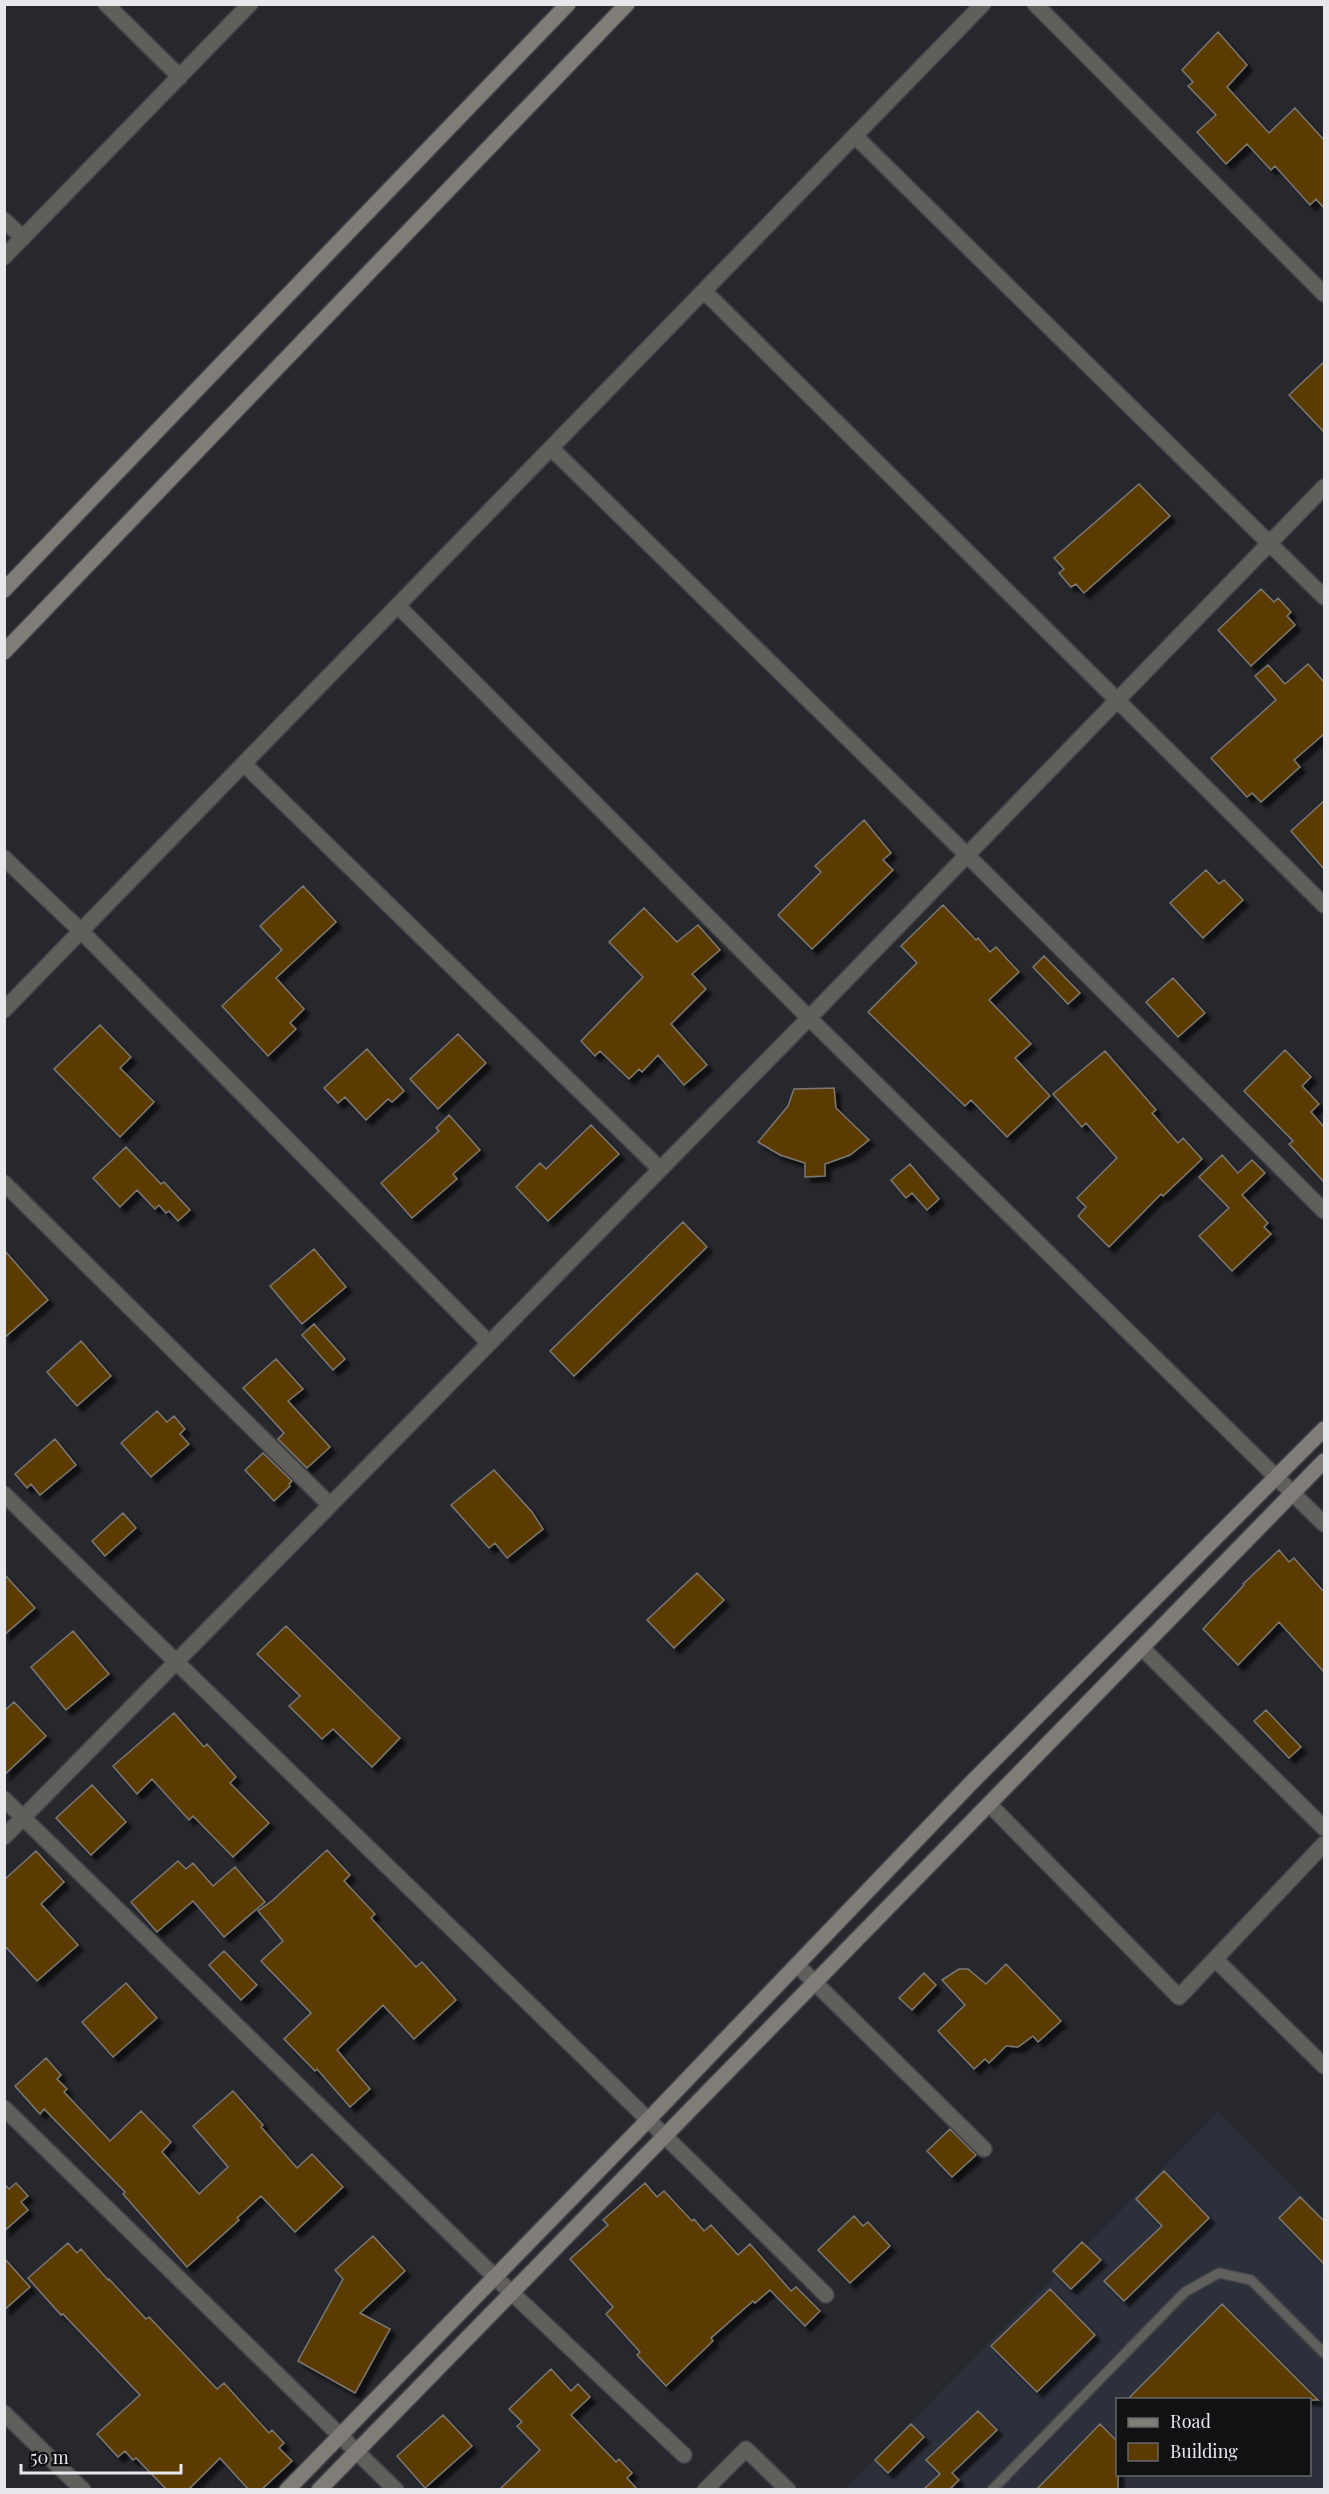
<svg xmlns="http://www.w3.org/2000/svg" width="1329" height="2494" font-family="'Playfair Display',serif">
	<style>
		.built { fill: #2c303a; fill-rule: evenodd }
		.building { fill: #5c3b01; stroke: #7b7772; stroke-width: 1.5; filter: url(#shadow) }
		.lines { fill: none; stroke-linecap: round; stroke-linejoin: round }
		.lane-casing { stroke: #414348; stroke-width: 12 }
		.street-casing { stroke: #414348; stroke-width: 18 }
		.secondary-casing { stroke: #414348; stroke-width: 18 }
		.lane { stroke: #605f5c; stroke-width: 9 }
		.street { stroke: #605f5c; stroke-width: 15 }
		.secondary { stroke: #807d79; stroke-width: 15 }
	</style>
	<defs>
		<filter id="shadow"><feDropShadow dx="5.5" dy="5.5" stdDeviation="1.5" flood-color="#0009"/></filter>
	</defs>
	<rect width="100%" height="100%" fill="#26282d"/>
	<!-- built -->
	<path class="built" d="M1218,2112L1324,2217V2489L844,2490ZM1118,2400H1310V2474H1118Z"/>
	<!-- building -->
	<path class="building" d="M1218,32L1247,65L1227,87L1269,133L1295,108L1324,140V208L1316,199L1310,205L1275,166L1271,170L1247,144L1226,164L1197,132L1216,115L1188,86L1193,82L1182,70Z
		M1324,362V432L1289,395Z
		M1139,484L1170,516L1084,593L1076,584L1071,587L1059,573L1064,569L1054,558Z
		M1261,589L1274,602L1278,598L1291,612L1287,616L1295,625L1251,666L1218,630Z
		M1308,664L1324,682V734L1294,760L1300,767L1261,802L1252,793L1247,797L1211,758L1276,700L1255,676L1268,665L1285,684Z
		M1324,801V869L1291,831Z
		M864,820L891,853L883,860L893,870L812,949L778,915L821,872L815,866Z
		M1206,870L1219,884L1224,880L1243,900L1203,938L1170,903Z
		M303,886L336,922L276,978L304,1009L290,1023L296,1029L268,1056L222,1006L282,950L260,926Z
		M943,905L976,940L978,938L990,952L996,947L1019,972L989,1000L1031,1044L1015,1058L1050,1096L1007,1137L971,1100L965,1106L868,1012L917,963L901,946Z
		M644,908L677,942L698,925L720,950L692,974L706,989L671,1024L707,1065L684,1085L658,1055L642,1072L639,1069L629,1079L600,1051L595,1056L581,1041L643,977L609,942Z
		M1044,956L1080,993L1068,1004L1033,967Z
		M1173,978L1205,1013L1178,1037L1146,1002Z
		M100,1025L131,1057L120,1068L154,1102L120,1137L54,1069Z
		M458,1034L486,1063L438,1109L410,1079Z
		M367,1049L404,1091L392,1102L388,1099L366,1120L345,1097L338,1103L324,1088Z
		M1285,1050L1311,1077L1302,1086L1319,1104L1311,1112L1324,1127V1182L1289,1144L1293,1141L1244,1091Z
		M1105,1051L1156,1110L1152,1113L1178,1143L1183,1138L1202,1159L1163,1196L1161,1194L1109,1247L1078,1216L1086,1207L1077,1198L1117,1158L1086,1123L1082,1127L1053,1094Z
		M834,1088L836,1108L869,1140L850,1155L825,1164V1176L805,1177V1163L780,1155L758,1142L788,1106L794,1089Z
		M449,1115L480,1150L453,1174L457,1179L412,1218L381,1183L439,1131L436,1128Z
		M591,1125L619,1154L548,1221L516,1187L540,1163L546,1169Z
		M126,1147L161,1184L164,1182L190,1210L178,1221L169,1211L166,1213L159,1205L155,1209L137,1190L120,1207L93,1178Z
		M1222,1155L1238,1173L1252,1160L1265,1173L1242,1195L1268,1223L1264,1227L1271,1234L1232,1271L1199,1236L1229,1208L1199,1177Z
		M910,1164L939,1199L927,1210L912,1193L906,1198L891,1180Z
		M683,1222L707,1247L574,1376L550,1351Z
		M314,1249L346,1287L302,1324L270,1286Z
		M4,1250L48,1300L4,1338Z
		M314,1324L345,1359L333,1370L302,1335Z
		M81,1341L111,1376L77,1406L47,1372Z
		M276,1359L303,1389L288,1401L330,1447L307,1468L278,1439L284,1433L243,1388Z
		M157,1411L167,1422L174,1416L185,1429L180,1434L189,1444L151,1477L121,1443Z
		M55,1439L76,1465L40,1495L31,1484L27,1488L15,1474Z
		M263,1453L292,1481L289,1484L290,1486L274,1501L245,1470Z
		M494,1470L532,1512L543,1529L507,1558L495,1543L489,1548L451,1505Z
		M123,1513L136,1528L105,1556L92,1541Z
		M1279,1550L1289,1562L1294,1558L1324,1592V1672L1279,1622L1238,1665L1203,1629L1244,1585L1243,1584Z
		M697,1573L724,1600L674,1648L647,1620Z
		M4,1574L35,1608L4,1635Z
		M286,1626L400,1738L372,1767L333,1729L322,1739L289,1706L300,1696L257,1654Z
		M73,1631L109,1674L66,1710L31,1667Z
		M14,1702L46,1736L4,1775V1711Z
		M1266,1710L1301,1747L1289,1758L1254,1721Z
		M174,1713L204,1747L207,1744L236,1777L230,1783L269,1823L233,1857L193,1816L189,1820L152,1779L137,1794L113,1766Z
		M92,1785L126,1822L91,1855L56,1818Z
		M327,1850L350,1875L344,1881L375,1914L371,1918L416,1967L422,1962L456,2000L414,2039L383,2005L337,2050L370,2089L350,2107L317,2069L315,2071L284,2039L311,2013L261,1961L283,1941L258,1911L273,1900Z
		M36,1851L64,1882L41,1904L78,1945L37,1981L4,1945V1880Z
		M178,1861L186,1869L193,1863L213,1886L235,1867L265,1902L224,1937L193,1901L157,1932L131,1902Z
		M224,1951L257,1985L241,2000L209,1965Z
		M1006,1964L1061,2021L1038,2042L1033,2036L1018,2047L1006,2046L989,2063L985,2059L974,2069L938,2031L965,2005L942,1980L959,1969H968L986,1984Z
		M924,1973L936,1985L912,2010L899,1998Z
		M126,1983L157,2018L113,2057L82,2022Z
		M46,2058L61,2075L57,2079L67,2089L64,2092L110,2141L141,2111L171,2142L162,2152L199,2194L228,2167L193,2126L233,2091L263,2125L261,2127L297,2168L312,2154L343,2187L295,2232L261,2196L237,2218L239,2220L187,2267L123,2194L125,2192L44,2109L40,2114L15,2086Z
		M950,2129L976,2155L952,2177L927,2151Z
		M1164,2171L1209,2218L1124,2301L1104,2281L1162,2226L1136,2199Z
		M16,2183L28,2196L21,2202L28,2210L4,2231V2184L9,2189Z
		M645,2183L657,2197L664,2191L692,2221L694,2219L704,2231L711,2225L738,2255L750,2244L791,2291L796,2287L820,2311L805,2326L770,2290L755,2303L753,2301L711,2338L713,2341L666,2386L637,2355L640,2352L606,2314L613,2307L570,2259L608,2225L603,2220Z
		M1300,2197L1324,2221V2264L1279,2218Z
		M854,2216L863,2226L868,2222L890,2246L850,2283L818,2250Z
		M373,2236L405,2271L360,2313L390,2329L355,2393L298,2361L343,2279L335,2270Z
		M1082,2242L1101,2260L1071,2289L1053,2271Z
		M68,2243L77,2253L81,2249L108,2280L109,2279L146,2319L149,2317L217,2389L224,2383L269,2433L272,2430L284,2443L279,2448L292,2461L261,2490H249L220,2458L188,2490H167L136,2458L133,2460L125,2451L118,2457L97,2434L140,2395L63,2314L61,2315L28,2278Z
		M4,2258L30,2287L4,2310Z
		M1050,2289L1095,2335L1037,2392L991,2346Z
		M1222,2304L1318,2400H1127Z
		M551,2369L571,2391L578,2384L590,2397L571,2415L616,2462L619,2459L632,2473L627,2478L638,2490H499L540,2450L517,2426L522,2422L509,2409Z
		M978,2411L997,2430L952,2473L959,2480L949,2490H923L940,2474L926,2460Z
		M443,2415L472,2446L425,2488L397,2456Z
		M911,2424L924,2437L888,2473L875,2460Z
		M1100,2424L1118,2442V2490H1036Z"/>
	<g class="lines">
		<defs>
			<path id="lane" d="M992,2490L1185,2292L1219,2273L1251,2280L1324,2353"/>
			<path id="street" d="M106,4L180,77
				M1035,4L1324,294
				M855,136L1324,597
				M4,220L23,238
				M4,257L250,4
				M704,291L1324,905
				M551,448L967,855L1324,1211
				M398,606L809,1018L1324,1524
				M244,764L660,1169
				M4,858L81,931L489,1343
				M4,1010L983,4
				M4,1183L330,1505
				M4,1494C277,1762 555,2025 826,2295
				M1142,1648L1324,1828
				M4,1799L495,2277L684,2455
				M989,1804L1179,1997L1324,1844
				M4,1837L809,1018L1324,487
				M1215,1959L1324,2066
				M797,1965L984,2149
				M4,2108L396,2490
				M4,2413L83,2490
				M705,2490L746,2449L788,2490"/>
			<path id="secondary" d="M4,590L568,4
				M4,652L627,4
				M287,2490L649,2119L973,1781L1324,1429
				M319,2490L1324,1461"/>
		</defs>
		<!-- lane casing -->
		<use href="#lane" class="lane-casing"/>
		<!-- street casing -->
		<use href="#street" class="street-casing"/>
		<!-- secondary casing -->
		<use href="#secondary" class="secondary-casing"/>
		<!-- lane -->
		<use href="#lane" class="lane"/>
		<!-- street -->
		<use href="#street" class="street"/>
		<!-- secondary -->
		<use href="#secondary" class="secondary"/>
	</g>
	<!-- border -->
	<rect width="1329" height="2494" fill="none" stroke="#e7e8ec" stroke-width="12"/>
	<!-- legend -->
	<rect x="1116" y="2398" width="195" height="78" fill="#101113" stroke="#66676a" stroke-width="1.5"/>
	<rect x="1128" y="2418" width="30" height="9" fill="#807d79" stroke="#66676a" stroke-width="1.5"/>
	<text x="1170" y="2428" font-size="18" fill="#e7e8ec">Road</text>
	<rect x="1128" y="2443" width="30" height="18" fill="#5c3b01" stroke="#66676a" stroke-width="1.5"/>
	<text x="1170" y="2458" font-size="18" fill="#e7e8ec">Building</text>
	<!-- scale -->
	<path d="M21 2464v9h160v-9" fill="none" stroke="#e7e8ec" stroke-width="3"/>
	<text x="30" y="2464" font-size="18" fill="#e7e8ec" stroke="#101113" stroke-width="4.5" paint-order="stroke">50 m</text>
</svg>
